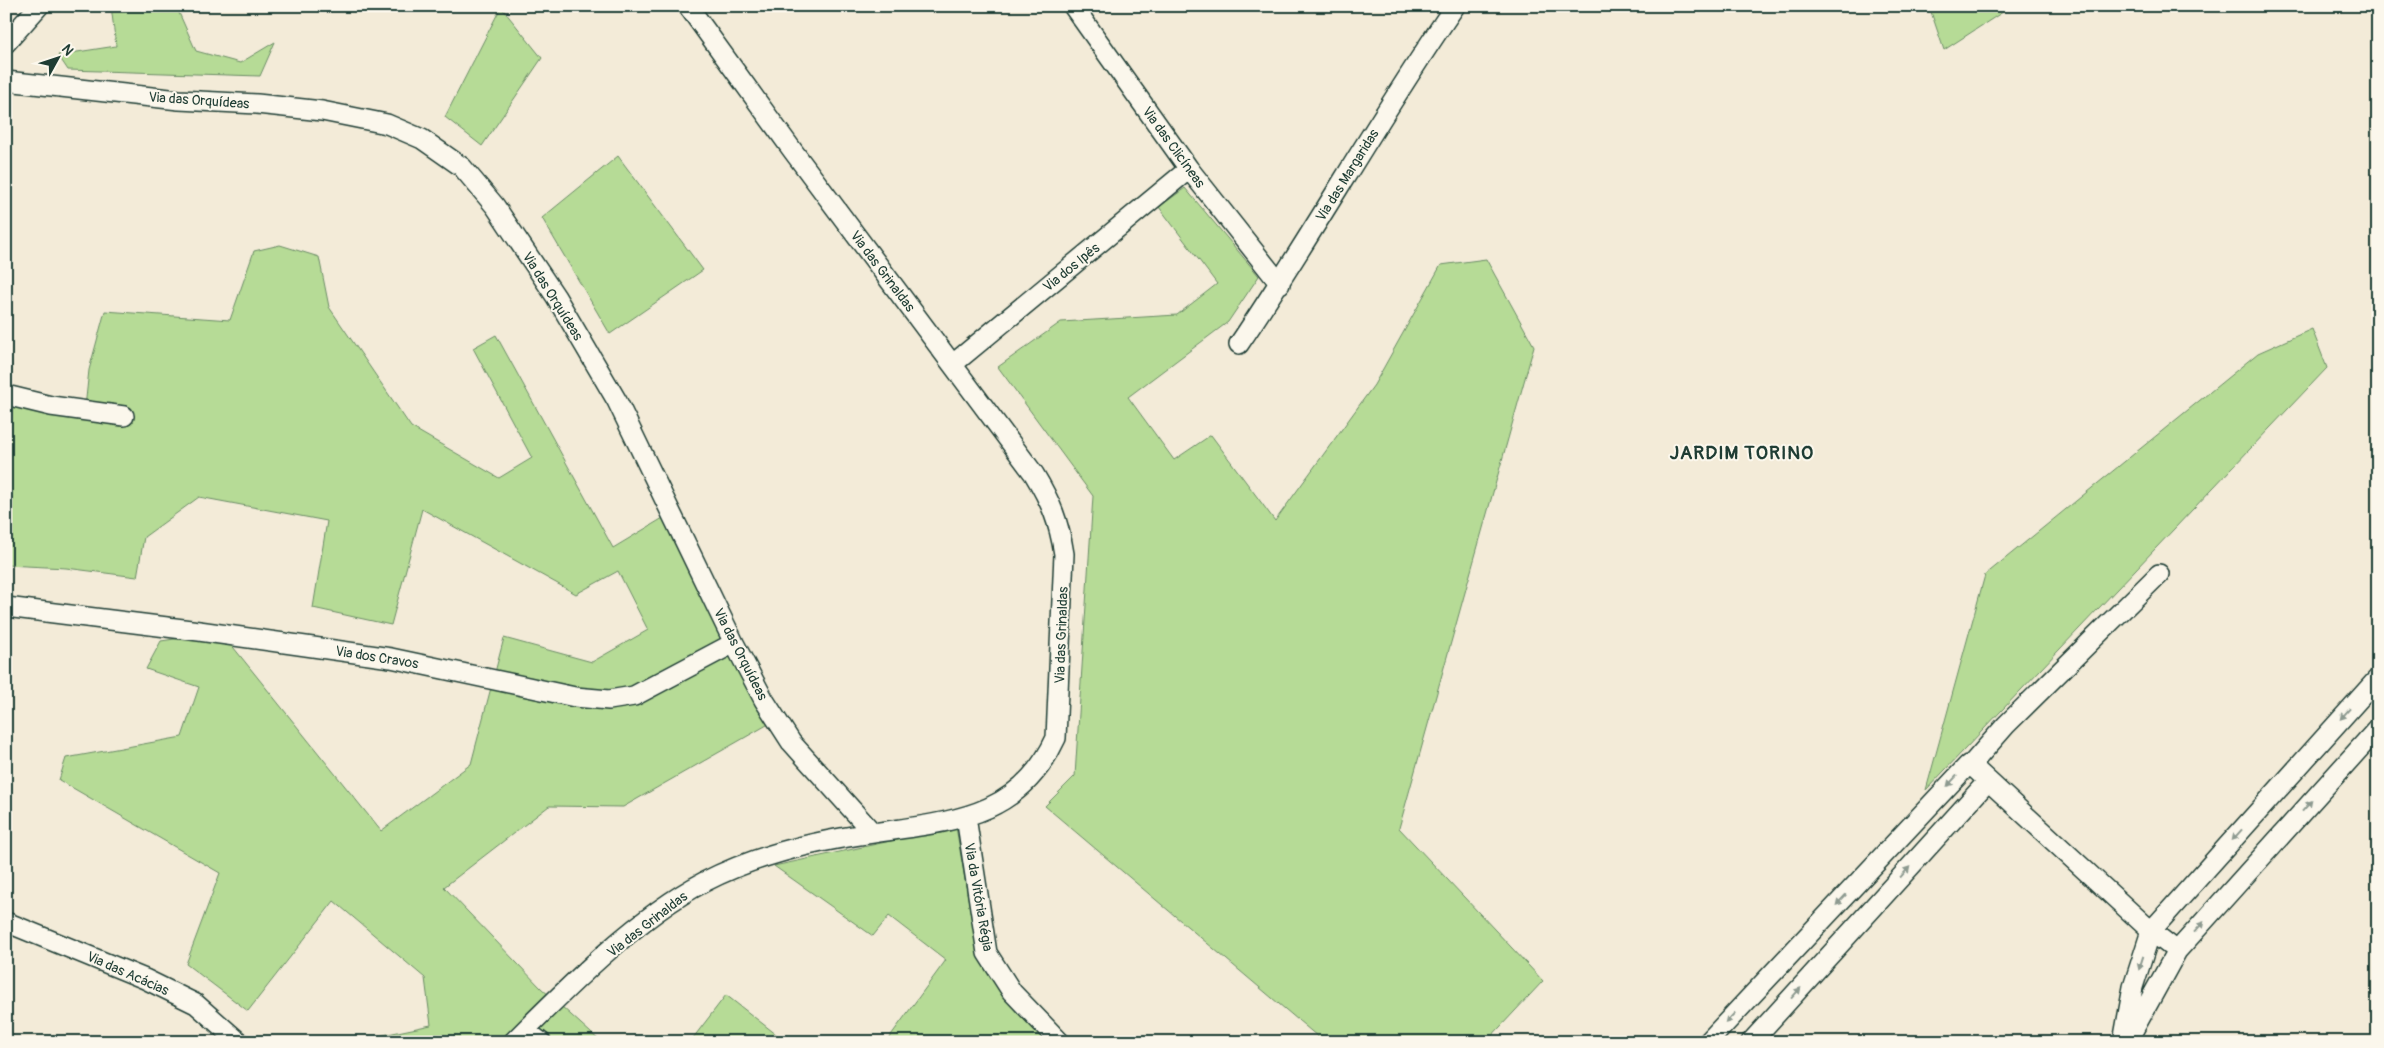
<svg xmlns="http://www.w3.org/2000/svg" width="2384" height="1048" font-family="Pangolin,sans-serif">
	<style>
		.green { fill: #b6db96; stroke: #6a8c65 }
		.lines { fill: none; stroke-linecap: round; stroke-linejoin: round }
		.minor-casing { stroke: #1f3d34; stroke-width: 22 }
		.minor { stroke: #fbf7ec; stroke-width: 19 }
		.oneway { fill: #8d9a90 }
		.labels { text-anchor: middle; stroke-width: 4; stroke-linejoin: round; paint-order: stroke }
		.street-label { font-size: 14px; fill: #1f3d34; stroke: #fbf7ec }
		.district-label { font-size: 19px; font-weight: bold; letter-spacing: 1px; fill: #1f3d34; stroke: #fbf7ec }
	</style>
	<rect width="100%" height="100%" fill="#f3ebd8"/>
	<filter id="ink" filterUnits="userSpaceOnUse"><feTurbulence type="fractalNoise" baseFrequency=".02" numOctaves="2"/><feDisplacementMap in="SourceGraphic" scale="10" xChannelSelector="R" yChannelSelector="G"/><feConvolveMatrix kernelMatrix="1 2 1 2 8 2 1 2 1" color-interpolation-filters="sRGB"/></filter>
	<g filter="url(#ink)">
		<!-- green -->
		<path class="green" d="M111,6H176L196,51L240,63L275,42L260,76L68,70L58,55L116,46Z
			M1929,6H2012L1944,50Z
			M501,7L542,58L482,146L445,117Z
			M618,156L703,270L610,334L542,218Z
			M1185,188L1259,276L1228,322L1128,397L1174,460L1211,435L1275,521L1374,385L1441,265L1486,259L1534,346L1399,828L1543,981L1486,1042H1324L1045,806L1075,776L1093,496L998,367L1061,322L1177,315L1217,284L1159,207Z
			M280,245L319,257L329,307L411,427L499,478L532,458L473,348L496,335L613,548L663,518L774,721L623,807L549,806L444,887L541,988L601,1042H350L431,1025L425,978L334,901L248,1011L186,964L220,873L59,780L66,758L182,737L199,687L146,669L161,641L221,632L381,831L471,764L504,638L592,662L648,630L618,571L576,594L422,509L391,625L313,608L327,521L199,497L144,537L137,577L66,568L6,565V405L84,417L89,370L105,311L230,320L254,251Z
			M2312,329L2327,368L1926,790L1985,575L2258,353Z
			M956,827L978,956L1008,997L1049,1042H886L946,960L889,916L873,936L774,866Z
			M726,995L786,1042H690Z"/>
		<g class="lines">
			<defs>
				<path id="minor" d="M1073,6L1189,169L1280,284
					M6,43L39,6
					M6,81L179,100L257,104L322,111L387,124L422,139L462,167L495,206L556,297L617,401L734,643L764,700L791,742L873,833
					M1239,344C1314,233 1379,116 1455,6
					M953,364L1189,169
					M6,395L51,406L124,416
					M6,607L199,631L391,658L575,697L609,700L634,696L734,643
					M1971,765L2006,725L2159,574
					M966,817L987,953L1012,992L1060,1042
					M6,922L145,979L196,1004L239,1042
					M525,1030L541,1042
					M2129,1038L2177,951L2378,728
					M513,1042C567,988 637,917 704,882C756,855 815,841 873,833C951,821 1019,819 1056,738L1064,554C1059,522 1051,502 1034,474L793,151L688,6
					M1708,1042L1968,765H1971L2151,931L2177,951
					M1751,1042L1988,781
					M2123,1042L2133,987L2151,931L2378,678"/>
			</defs>
			<!-- minor casing -->
			<use href="#minor" class="minor-casing"/>
			<!-- minor -->
			<use href="#minor" class="minor"/>
		</g>
		<!-- one-way arrows -->
		<defs><path id="oneway-solid" d="M-6-.8H1V-3.2L6.5 0L1 3.2V.8H-6Z" transform="scale(1.25)"/></defs>
		<g class="oneway">
			<use href="#oneway-solid" transform="translate(2345 714) rotate(132)"/>
			<use href="#oneway-solid" transform="translate(1952 781) rotate(133)"/>
			<use href="#oneway-solid" transform="translate(2307 806) rotate(-48)"/>
			<use href="#oneway-solid" transform="translate(2237 835) rotate(132)"/>
			<use href="#oneway-solid" transform="translate(1905 872) rotate(-48)"/>
			<use href="#oneway-solid" transform="translate(1841 900) rotate(133)"/>
			<use href="#oneway-solid" transform="translate(2199 927) rotate(-48)"/>
			<use href="#oneway-solid" transform="translate(2141 963) rotate(108)"/>
			<use href="#oneway-solid" transform="translate(1796 993) rotate(-48)"/>
			<use href="#oneway-solid" transform="translate(1730 1018) rotate(133)"/>
		</g>
	</g>
	<g class="labels">
		<!-- street labels -->
		<g class="street-label">
			<text transform="translate(199 100) rotate(4)" y="5">Via das Orquídeas</text>
			<text transform="translate(1174 147) rotate(54)" y="5">Via das Clicíneas</text>
			<text transform="translate(1347 175) rotate(-58)" y="5">Via das Margaridas</text>
			<text transform="translate(1071 267) rotate(-39)" y="5">Via dos Ipês</text>
			<text transform="translate(883 271) rotate(53)" y="5">Via das Grinaldas</text>
			<text transform="translate(553 296) rotate(58)" y="5">Via das Orquídeas</text>
			<text transform="translate(1061 635) rotate(-88)" y="5">Via das Grinaldas</text>
			<text transform="translate(741 654) rotate(63)" y="5">Via das Orquídeas</text>
			<text transform="translate(377 657) rotate(9)" y="5">Via dos Cravos</text>
			<text transform="translate(979 897) rotate(80)" y="5">Via da Vitória Régia</text>
			<text transform="translate(647 924) rotate(-38)" y="5">Via das Grinaldas</text>
			<text transform="translate(128 973) rotate(24)" y="5">Via das Acácias</text>
		</g>
		<!-- district labels -->
		<g class="district-label">
			<text x="1742" y="459">JARDIM TORINO</text>
		</g>
	</g>
	<!-- margin -->
	<rect width="2384" height="1048" fill="none" stroke="#fbf7ec" stroke-width="25"/>
	<rect x="12" y="12" width="2359" height="1023" fill="none" stroke="#1f3d34" stroke-width="2" filter="url(#ink)"/>
	<!-- north arrow -->
	<g transform="translate(58 58) rotate(50)" stroke="#fbf7ec" stroke-width="4" paint-order="stroke">
	<path d="M0-4L9 19L0 12L-9 19Z" fill="#1f3d34"/>
	<text y="-8" font-size="14" font-weight="bold" text-anchor="middle" fill="#1f3d34">N</text>
	</g>
</svg>
